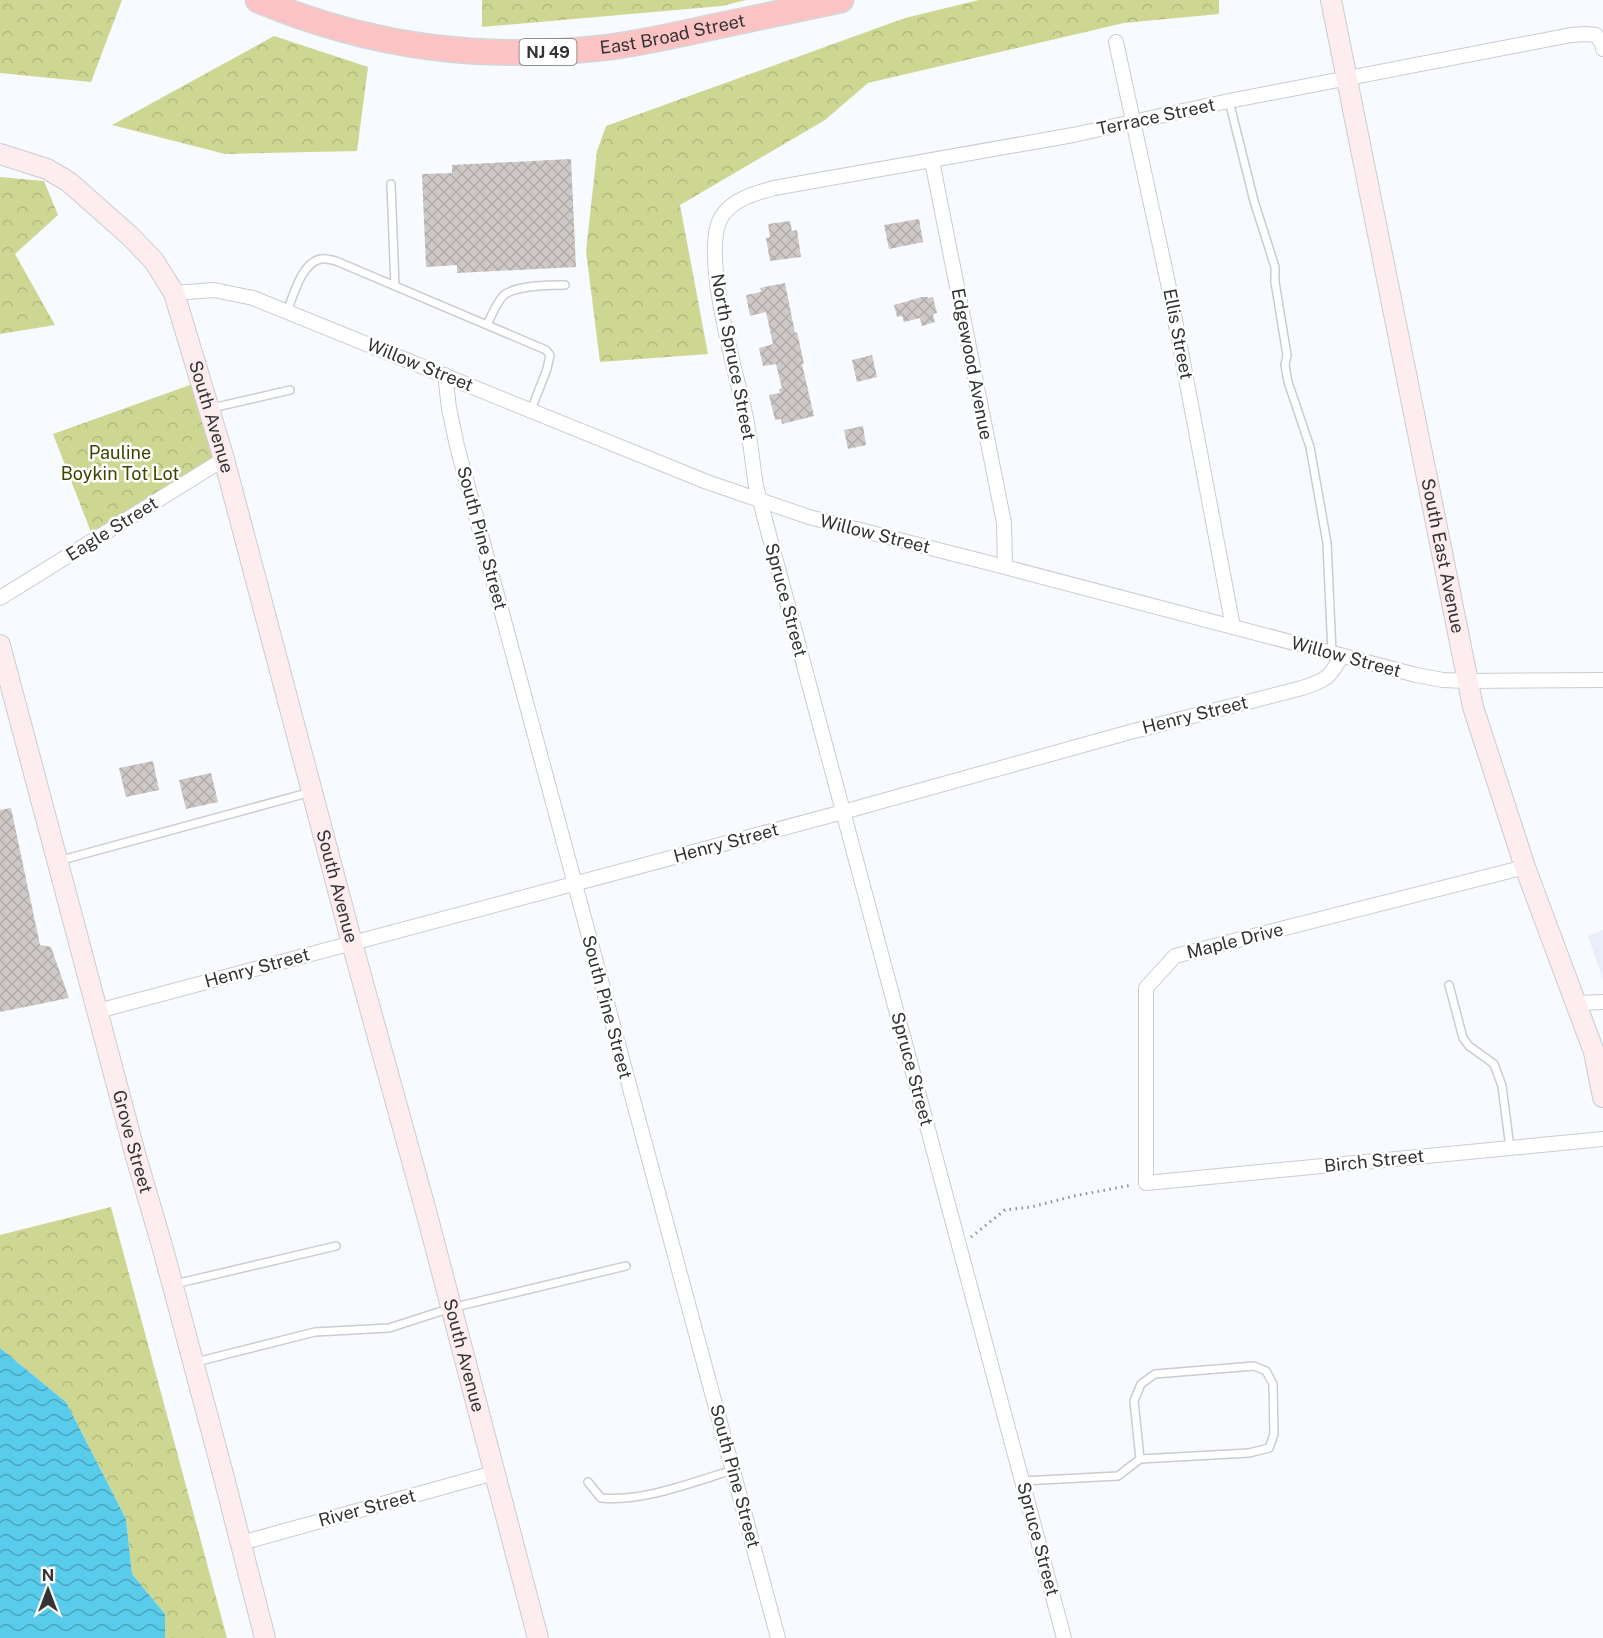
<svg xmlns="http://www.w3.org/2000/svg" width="1603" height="1638" font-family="'Public Sans',sans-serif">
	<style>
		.built { fill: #e9eefa }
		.forest { fill: url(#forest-crowns) }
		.water { fill: url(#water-waves) }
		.building { fill: url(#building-cross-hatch) }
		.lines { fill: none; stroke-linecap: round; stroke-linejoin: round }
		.lane-casing { stroke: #caccd1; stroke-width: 10 }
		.street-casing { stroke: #caccd1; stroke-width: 16 }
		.secondary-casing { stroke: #caccd1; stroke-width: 22 }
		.highway-casing { stroke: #d6d6d7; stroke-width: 27 }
		.path { stroke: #909195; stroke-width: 3; stroke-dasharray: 1.5 4.5; stroke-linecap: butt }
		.lane { stroke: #fff; stroke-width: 7 }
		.street { stroke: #fff; stroke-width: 14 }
		.secondary { stroke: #feedee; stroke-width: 20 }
		.highway { stroke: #fcc3c5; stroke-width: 24 }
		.labels { text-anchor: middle; stroke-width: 5; stroke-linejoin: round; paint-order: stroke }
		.shield { fill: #fff; stroke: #707072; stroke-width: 1.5 }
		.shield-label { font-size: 16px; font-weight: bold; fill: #333335 }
		.street-label { font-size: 18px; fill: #333335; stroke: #fff }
		.park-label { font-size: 18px; fill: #3e4400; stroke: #fff }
	</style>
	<defs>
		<pattern id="forest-crowns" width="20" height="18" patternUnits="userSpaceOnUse" patternTransform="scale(1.5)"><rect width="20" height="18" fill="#ced792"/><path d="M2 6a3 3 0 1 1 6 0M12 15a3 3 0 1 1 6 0" fill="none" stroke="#b1b97e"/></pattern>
		<pattern id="water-waves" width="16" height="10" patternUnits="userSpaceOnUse" patternTransform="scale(1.5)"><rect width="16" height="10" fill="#59cbeb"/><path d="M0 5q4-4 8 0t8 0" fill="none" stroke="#4aa5bf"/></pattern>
		<pattern id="building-cross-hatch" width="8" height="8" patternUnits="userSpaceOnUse" patternTransform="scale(1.5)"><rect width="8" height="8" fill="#cec8c6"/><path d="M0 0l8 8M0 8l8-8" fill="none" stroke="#b1acab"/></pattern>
	</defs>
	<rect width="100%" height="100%" fill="#f7faff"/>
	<!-- built -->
	<path class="built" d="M1603,930V980L1588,936Z"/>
	<!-- forest -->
	<path class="forest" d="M0,0H122L91,82L0,73Z
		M482,0H746L722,6L482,27Z
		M979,0H1219V14L1124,23L868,83L825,120L680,205L708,354L600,362L586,251L597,151L606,126L905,18Z
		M274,36L368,67L357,151L225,154L112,125Z
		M0,177L44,181L58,215L15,254L55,325L0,334Z
		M201,381L224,459L94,540L53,434Z
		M111,1207L227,1638H165V1614L132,1574L126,1519L66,1402L0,1348V1235Z"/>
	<!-- water -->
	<path class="water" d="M0,1348L66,1402L126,1519L132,1574L165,1614V1638H0Z"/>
	<!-- building -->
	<path class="building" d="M571,159L576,267L457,273V265L426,267L422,174L452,173V165Z
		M919,219L923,242L889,249L884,225Z
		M790,221L792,231L797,230L801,257L770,261L766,238L770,237L768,224Z
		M785,283L795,333L797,332L804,364H802L814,416L782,424L781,419L775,420L769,395L780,393L779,389L782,388L776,364L763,366L759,348L773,344L766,312L750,316L746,295L761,292L760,288Z
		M922,297H928V298L933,297L937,313L933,314L935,322L922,326L920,318L904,322L902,316L897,317L894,305Z
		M872,355L877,377L857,382L852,360Z
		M863,426L866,445L848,449L844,430Z
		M153,761L159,790L126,797L119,768Z
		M211,773L218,802L186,809L179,780Z
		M11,808L40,945L51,947L69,998L0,1012V810Z"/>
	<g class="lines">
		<defs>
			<path id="lane" d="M1229,101L1254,201L1275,267V282L1287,355L1285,365L1288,382L1310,447L1327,543L1332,653
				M391,184L395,286
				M287,312C293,296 302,262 321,259C325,258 331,260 336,261L546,350L550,355L547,369L531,410
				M487,324C491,317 498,300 504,295C517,285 549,285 565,285
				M212,408L290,390
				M58,861L311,792
				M1449,985L1463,1038L1469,1046L1494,1064L1502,1086L1510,1148
				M175,1284L336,1246
				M196,1362L315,1332L389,1328L451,1308L626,1266
				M1022,1481L1118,1476L1140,1459L1134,1401L1141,1384L1155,1374L1254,1366L1266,1371L1273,1384L1274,1434L1269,1448L1249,1453L1140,1459
				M588,1482L601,1498C643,1502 693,1482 733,1470"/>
			<path id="street" d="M1116,42L1168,283L1233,627
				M932,161L1004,523L1005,567
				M174,293L214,290L253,298L707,482L809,517L1005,567L1416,675L1443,680L1467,681L1603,680
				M445,375L449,408L457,446L778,1638
				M0,598L224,459
				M1525,867L1175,956L1146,988V1183L1603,1139
				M1576,1003L1603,1002
				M98,1011L843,812L1130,732L1302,688C1327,680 1329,678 1342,656
				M241,1543L494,1473
				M1064,1638L756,486C752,461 750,434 744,409C735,369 700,249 722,216C733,199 756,193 774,188L1073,135L1229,101L1571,35L1585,34L1596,35L1602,43L1603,49"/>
			<g id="secondary">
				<path id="s1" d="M1331,0L1473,707L1525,867L1594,1052L1603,1097"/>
				<path id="s2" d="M0,154L47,169L69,182L130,236L154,261L174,293L224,459L352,943L427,1215L538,1638"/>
				<path id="s3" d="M0,645L136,1157L163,1249L223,1474L265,1638"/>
			</g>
			<g id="highway">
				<path id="s4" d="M258,0C370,47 480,61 601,48C637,44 672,36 708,28C752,19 797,9 841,0"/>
			</g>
		</defs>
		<!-- lane casing -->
		<use href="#lane" class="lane-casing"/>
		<!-- street casing -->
		<use href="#street" class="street-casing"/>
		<!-- secondary casing -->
		<use href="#secondary" class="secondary-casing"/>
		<!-- highway casing -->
		<use href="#highway" class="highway-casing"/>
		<!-- path -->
		<path class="path" d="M971,1237L1005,1210L1031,1207L1074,1196L1132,1185"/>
		<!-- lane -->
		<use href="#lane" class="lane"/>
		<!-- street -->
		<use href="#street" class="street"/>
		<!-- secondary -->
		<use href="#secondary" class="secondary"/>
		<!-- highway -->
		<use href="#highway" class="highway"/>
	</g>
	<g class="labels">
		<!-- shield labels -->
		<rect class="shield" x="519.5" y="39" width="57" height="26" rx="4.5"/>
		<g class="shield-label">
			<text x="548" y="58">NJ 49</text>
		</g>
		<!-- street labels -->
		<g class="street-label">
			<text dy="6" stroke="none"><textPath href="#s4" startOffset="423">East Broad Street</textPath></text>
			<text transform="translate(1156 117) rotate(-12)" y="6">Terrace Street</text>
			<text transform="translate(1178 334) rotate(79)" y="6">Ellis Street</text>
			<text transform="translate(733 357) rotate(79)" y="6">North Spruce Street</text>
			<text transform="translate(972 364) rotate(79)" y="6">Edgewood Avenue</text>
			<text transform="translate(420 365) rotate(22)" y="6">Willow Street</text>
			<text dy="6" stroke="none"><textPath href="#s2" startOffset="358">South Avenue</textPath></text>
			<text transform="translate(112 529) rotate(-32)" y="6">Eagle Street</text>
			<text transform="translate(875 534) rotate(14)" y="6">Willow Street</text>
			<text transform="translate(482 538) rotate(75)" y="6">South Pine Street</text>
			<text dy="6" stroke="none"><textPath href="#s1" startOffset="567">South East Avenue</textPath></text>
			<text transform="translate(786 600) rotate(75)" y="6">Spruce Street</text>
			<text transform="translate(1346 657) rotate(15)" y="6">Willow Street</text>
			<text transform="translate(1195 715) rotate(-14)" y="6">Henry Street</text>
			<text transform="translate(726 843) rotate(-15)" y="6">Henry Street</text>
			<text dy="6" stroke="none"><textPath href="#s2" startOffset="844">South Avenue</textPath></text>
			<text transform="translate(1235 941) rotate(-14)" y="6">Maple Drive</text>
			<text transform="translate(257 968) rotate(-15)" y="6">Henry Street</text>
			<text transform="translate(607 1007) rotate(75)" y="6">South Pine Street</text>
			<text transform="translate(912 1069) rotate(75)" y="6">Spruce Street</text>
			<text dy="6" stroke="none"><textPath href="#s3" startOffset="514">Grove Street</textPath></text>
			<text transform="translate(1374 1161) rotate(-6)" y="6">Birch Street</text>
			<text dy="6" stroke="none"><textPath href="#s2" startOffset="1330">South Avenue</textPath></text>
			<text transform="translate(735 1476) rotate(75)" y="6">South Pine Street</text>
			<text transform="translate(367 1508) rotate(-15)" y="6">River Street</text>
			<text transform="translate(1038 1539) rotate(75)" y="6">Spruce Street</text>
		</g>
		<!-- park labels -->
		<g class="park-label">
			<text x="120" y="459">Pauline<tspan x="120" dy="21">Boykin Tot Lot</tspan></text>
		</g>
	</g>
	<!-- north arrow -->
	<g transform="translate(48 1590)" stroke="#ffffff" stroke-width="4.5" paint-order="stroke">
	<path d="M0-4.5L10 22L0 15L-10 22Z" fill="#333335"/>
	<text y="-9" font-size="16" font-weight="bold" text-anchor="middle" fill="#333335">N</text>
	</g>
</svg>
